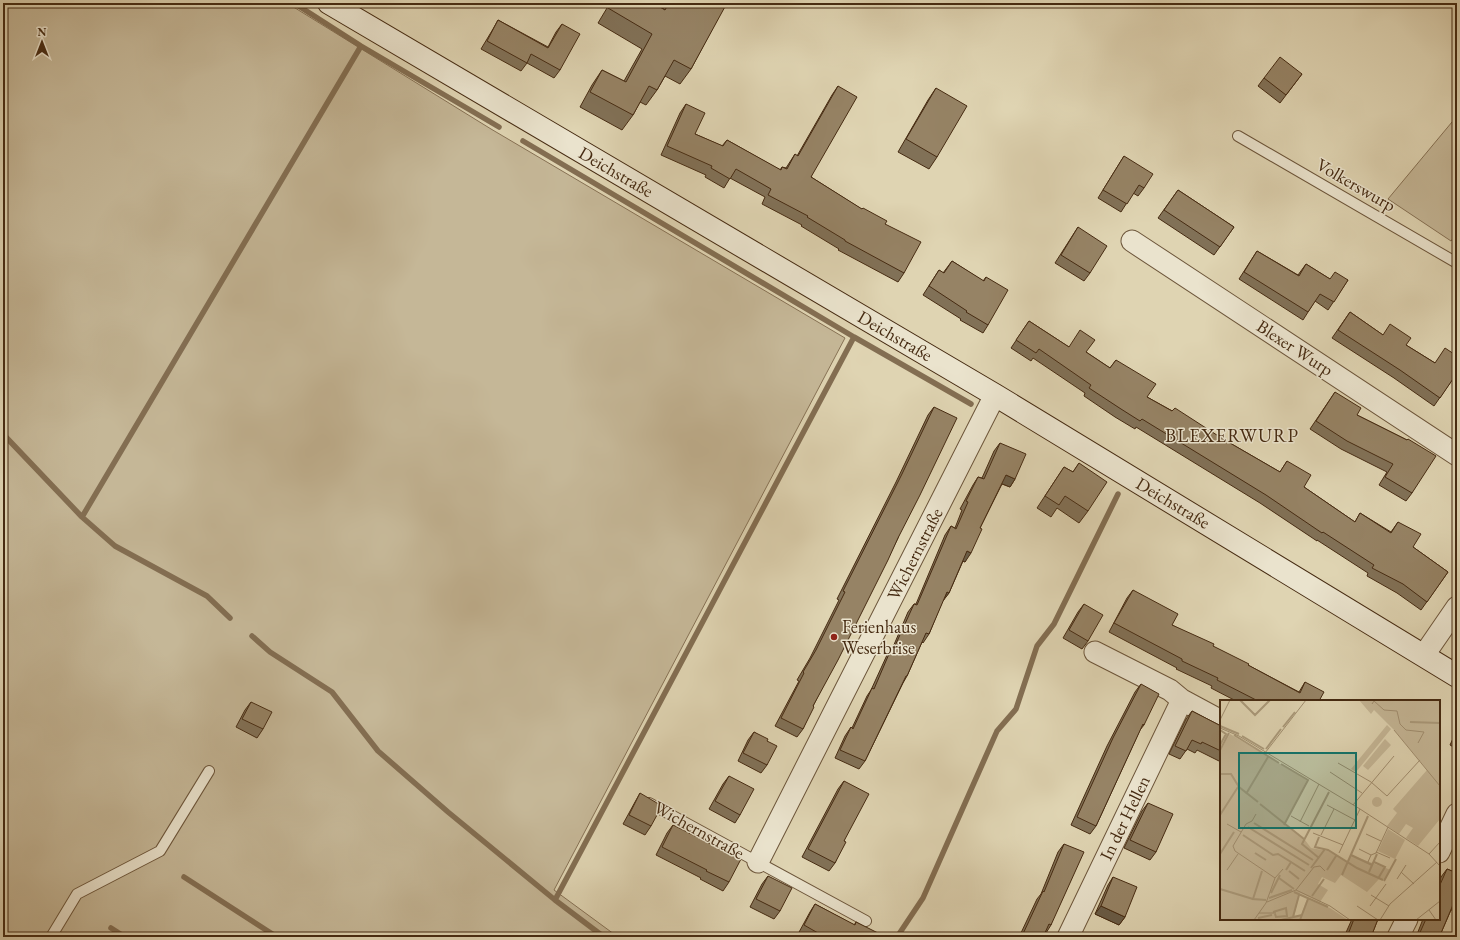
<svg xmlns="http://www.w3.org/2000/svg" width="1460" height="940" font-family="'EB Garamond',serif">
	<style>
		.green { fill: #c5b797; stroke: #867154 }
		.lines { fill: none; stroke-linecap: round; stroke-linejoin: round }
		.stream { stroke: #836e52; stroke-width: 5.5 }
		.lane-casing { stroke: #6c553a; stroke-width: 12 }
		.street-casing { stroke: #6c553a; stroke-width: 23 }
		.secondary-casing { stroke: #462b12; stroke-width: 24 }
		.lane { stroke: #eae3cd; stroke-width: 10 }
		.street { stroke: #eae3cd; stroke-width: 21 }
		.secondary { stroke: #eae3cd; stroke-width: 22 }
		.wall { fill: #817157; stroke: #462b12 }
		.shaded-wall { fill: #695c47; stroke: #462b12 }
		.building { fill: #968365; stroke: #462b12 }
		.poi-dot { fill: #8f2418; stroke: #eae3cd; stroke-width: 1.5 }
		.labels { text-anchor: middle; stroke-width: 3; stroke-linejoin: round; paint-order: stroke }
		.street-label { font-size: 18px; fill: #462b12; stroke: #eae3cd }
		.poi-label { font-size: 18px; fill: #462b12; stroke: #eae3cd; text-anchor: start }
		.neighbourhood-label { font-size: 19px; letter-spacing: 1px; fill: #462b12; stroke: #eae3cd }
		.inset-river { fill: none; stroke: #ab9b7c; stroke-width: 2 }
		.inset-road { fill: none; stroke: #a29072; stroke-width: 1 }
		.view { fill: #0f766e; fill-opacity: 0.15; stroke: #0f766e; stroke-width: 2 }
		.inset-edge { fill: none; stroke: #462b12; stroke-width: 2 }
	</style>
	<rect width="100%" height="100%" fill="#dfd4b2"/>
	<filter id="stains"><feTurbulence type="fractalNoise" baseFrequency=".005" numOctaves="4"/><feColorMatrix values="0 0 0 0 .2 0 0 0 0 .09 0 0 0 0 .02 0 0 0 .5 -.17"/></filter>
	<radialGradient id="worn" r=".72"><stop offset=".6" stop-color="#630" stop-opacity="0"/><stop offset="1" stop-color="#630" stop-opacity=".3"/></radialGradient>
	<!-- green -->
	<path class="green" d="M3,3H287L491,129L845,338L554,890L618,937H3Z
		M1457,116V233L1451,241L1388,199Z"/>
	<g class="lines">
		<!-- stream -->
		<path class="stream" d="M294,3L361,46L499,127
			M523,141L854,337L555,900
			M854,337L971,404
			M3,434L82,517L115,546L207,596L230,618
			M82,517L361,46
			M252,636L270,652L332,692L378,751L448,812L555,900L604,937
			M184,877L277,937
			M111,928L125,937
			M897,937L923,898L997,731L1016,709L1037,646L1054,624L1118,494"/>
		<defs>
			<path id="lane" d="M1238,136L1457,263
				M649,803L866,921
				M51,937L77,894L160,851L209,771"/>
			<path id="street" d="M1132,241L1457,455
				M1095,652L1170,690L1182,700L1221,721
				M1424,655L1457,607
				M1439,852L1457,814
				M758,862L995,395
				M1068,937L1182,700
				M1398,937L1407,919"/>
			<path id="secondary" d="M329,3L995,395L1457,676"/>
		</defs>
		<!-- lane casing -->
		<use href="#lane" class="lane-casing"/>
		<!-- street casing -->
		<use href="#street" class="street-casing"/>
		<!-- secondary casing -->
		<use href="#secondary" class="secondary-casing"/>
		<!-- lane -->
		<use href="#lane" class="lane"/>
		<!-- street -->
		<use href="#street" class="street"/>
		<!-- secondary -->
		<use href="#secondary" class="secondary"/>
	</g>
	<!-- wall -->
	<path class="wall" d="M610,3H653L663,9L667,3H726L691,69L680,84L665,76L657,90L646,105L640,102L633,115L622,130L580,107L592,85L602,70L624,81L642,49L598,23Z
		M498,20L548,47L556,32L562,24L560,70L554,78L527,63L521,71L481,49L493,29Z
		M1302,74L1280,103L1258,86L1264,78Z
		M838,86L811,177L885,224L904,273L898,282L838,250L839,249L801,226L802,225L762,204L765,197L730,178L724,188L705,177L706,175L661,155L680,113L686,104L695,134L722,146L727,140L780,170L782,167L786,168L795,154L797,156L832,95Z
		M936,88L937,157L929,169L898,152L928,100Z
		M1124,156L1144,188L1138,196L1133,193L1121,212L1098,198Z
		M1178,190L1234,227L1214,255L1158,218Z
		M1078,227L1090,273L1084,281L1055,263Z
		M1257,251L1298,275L1306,264L1330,279L1348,280L1328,310L1315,301L1303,320L1239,279Z
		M952,261L983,281L986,277L988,325L983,333L960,320L961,319L923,295L939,270L943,273Z
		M1350,312L1383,335L1406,345L1435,363L1457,373L1434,406L1394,378L1332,338Z
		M1029,321L1069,347L1086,352L1110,368L1116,360L1147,397L1223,439L1280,472L1287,461L1304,487L1355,522L1360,513L1391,532L1398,522L1413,547L1448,572L1421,610L1397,593L1367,576L1368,573L1317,540V541L1260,503L1136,427L1135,429L1115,417L1084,396L1085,393L1033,358L1031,361L1011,348Z
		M1335,392L1357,415L1407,440L1412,493L1406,501L1379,485L1387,472L1341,449L1310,429Z
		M934,407L898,538L813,706L803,729L797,737L775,726L799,681L797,680L810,658L839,600L837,599L896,482L928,415Z
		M1000,443L1015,479L1010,487L1002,484L980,528L965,562L963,561L949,593L943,600L929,634L923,643L922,642L907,676L903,683L865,761L859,769L835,758L845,736L851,727L852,728L867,696L871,690L887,655L893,647L908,612L914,604H916L945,535L951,526L955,528L962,510L960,509L973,485L978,477L982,478L994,451Z
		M1079,463L1088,511L1079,523L1057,508L1051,517L1037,508L1064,467L1073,472Z
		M1133,590L1172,625L1299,692L1305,682L1319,701H1236L1211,688L1212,686L1176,669L1177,668L1109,632L1127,598Z
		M1084,604L1088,641L1082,649L1063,638L1078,612Z
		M1141,684L1144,725L1140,730L1096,826L1090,834L1071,825L1107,746L1135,692Z
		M251,702L263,729L257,738L236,727L245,710Z
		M1192,711L1221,726V762L1197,750L1195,753L1187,749L1180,759L1169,754L1186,719Z
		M1457,730V749L1450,745Z
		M754,732L767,741V765L761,773L738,761L748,740Z
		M729,776L740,815L735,823L709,809L723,784Z
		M844,781V841L835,863L829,871L802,857L838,789Z
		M640,793L651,826L645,835L623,824L635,802Z
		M1148,803L1156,852L1150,860L1124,848L1142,811Z
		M673,825L729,882L723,891L700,879L701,878L656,855L667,833Z
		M1457,842V852L1453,851Z
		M1064,844L1051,925L1046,933H1045L1043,937H1018L1020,935L1037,899L1041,894L1058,852Z
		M1447,869L1457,873V904L1452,910H1451L1441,933L1453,937H1416L1423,919H1439V881L1441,877Z
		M768,876L780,911L774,919L750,907L762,884Z
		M1113,877L1125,917L1119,925L1095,914L1108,885Z
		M815,904L854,925L856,922L876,937H804L798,934L810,912Z
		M1352,919H1378L1371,937H1344Z"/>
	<!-- shaded-wall -->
	<path class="shaded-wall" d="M1006,475L1015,479L1010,487L1000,483Z
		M967,551L971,553L965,562L961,560Z
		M947,592L949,593L943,601Z
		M1455,900L1457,901V904L1452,910L1449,909Z
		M1101,906L1125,917L1119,925L1095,914Z"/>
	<!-- building -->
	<path class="building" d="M611,3H653L665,10L669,3H727L691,69L674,60L657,90L649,86L633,115L590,92L602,70L626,82L652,34L608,8Z
		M498,20L548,48L562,24L580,34L560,70L531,54L527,63L487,41Z
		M1280,57L1302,74L1286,95L1264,78Z
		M838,86L857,97L811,177L862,209L863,208L887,221L885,224L921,242L904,273L845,241V240L807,217L808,216L768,195L771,189L736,169L730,179L711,168L712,166L667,146L686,104L705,113L695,134L723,146L727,140L781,170L782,167L787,169L795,154L798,156Z
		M936,88L967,106L937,157L906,139Z
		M1124,156L1153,174L1144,188L1139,185L1127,204L1103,190Z
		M1178,190L1234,227L1220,247L1164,210Z
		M1078,227L1107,246L1090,273L1061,255Z
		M1257,251L1299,276L1306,264L1330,279L1335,272L1348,280L1334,302L1320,294L1308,312L1244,272Z
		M952,261L984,281L986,277L1008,290L988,325L966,312L967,311L929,286L939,270L944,273Z
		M1350,312L1383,335L1390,324L1411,338L1406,345L1435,363L1445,348L1457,356V373L1440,398L1400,370L1338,330Z
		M1029,321L1069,347L1080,330L1095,340L1086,352L1110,368L1116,360L1156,384L1147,397L1172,411L1175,408L1223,439L1280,472L1287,461L1311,475L1304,487L1355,522L1360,513L1391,533L1398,522L1421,534L1413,547L1448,572L1427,602L1403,584L1372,568L1374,565L1323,532L1322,533L1266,495L1142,419L1140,421L1121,409L1089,388L1091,385L1039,349L1036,353L1016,340Z
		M1335,392L1361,408L1357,415L1407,440L1408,439L1436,456L1412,493L1385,477L1393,464L1347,441L1316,421Z
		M934,407L957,418L920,495L898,538L888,560L838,660L813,706L814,707L803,729L781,718L804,673L803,672L816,650L845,592L843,591L902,474Z
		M1000,443L1026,454L1015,479L1006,475L980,528L982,529L971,553L967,551L949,593L947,592L929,634L926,633L907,676H906L865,761L840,750L851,727L853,729L872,688L874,689L892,647L894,648L914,604L917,605L951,526L956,529L968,502L966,501L978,477L984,479Z
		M1079,463L1107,482L1088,511L1065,496L1059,505L1045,496L1064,467L1073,472Z
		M1133,590L1178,614L1172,625L1214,644L1213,646L1249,664L1248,665L1300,693L1305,682L1324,692L1319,701H1258L1217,680L1218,678L1182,661V659L1114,623Z
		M1084,604L1103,615L1088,641L1069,630Z
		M1141,684L1159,694L1144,725L1143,724L1096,826L1077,817L1113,738Z
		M251,702L272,712L263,729L242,719Z
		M1192,711L1221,726V751L1202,742L1201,744L1192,740L1186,751L1175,746Z
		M754,732L768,739L767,741L777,746L767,765L743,753Z
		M729,776L754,789L740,815L715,801Z
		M844,781L869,794L844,841L846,842L835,863L808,849Z
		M640,793L662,806L651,826L629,815Z
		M1148,803L1173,814L1156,852L1130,840Z
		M673,825L741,859L729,882L706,871L707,870L662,847Z
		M1064,844L1084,852L1051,925L1049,924L1043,937H1019L1020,935L1022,936L1043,891L1044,892Z
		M1447,869L1457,873V901L1455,900L1441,933L1453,937H1418L1426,919H1439V887Z
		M768,876L792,888L780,911L756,899Z
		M1113,877L1137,887L1125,917L1101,906Z
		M815,904L855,925L856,922L878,933L876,937H825L804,925Z
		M1354,919H1378L1371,937H1347Z"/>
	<!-- markers -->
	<circle class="poi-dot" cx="834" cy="637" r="4"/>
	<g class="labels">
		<!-- street labels -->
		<g class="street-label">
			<text transform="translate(616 172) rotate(30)" y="6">Deichstraße</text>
			<text transform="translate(1356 185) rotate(30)" y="6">Volkerswurp</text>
			<text transform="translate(895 336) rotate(30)" y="6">Deichstraße</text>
			<text transform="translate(1295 348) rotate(33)" y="6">Blexer Wurp</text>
			<text transform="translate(1173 503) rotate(31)" y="6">Deichstraße</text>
			<text transform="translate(915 554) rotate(-63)" y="6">Wichernstraße</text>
			<text transform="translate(1125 818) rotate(-64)" y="6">In der Hellen</text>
			<text transform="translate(699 830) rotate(29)" y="6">Wichernstraße</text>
		</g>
		<!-- poi labels -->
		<g class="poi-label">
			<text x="842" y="633">Ferienhaus<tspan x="842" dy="21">Weserbrise</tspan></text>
		</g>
		<!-- neighbourhood labels -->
		<g class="neighbourhood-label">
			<text x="1232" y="442">BLEXERWURP</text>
		</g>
	</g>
	<!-- overview -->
	<g transform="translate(1220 700)">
		<rect width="220" height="220" fill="#dfd4b2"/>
		<path d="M139,0H220V119L198,146L186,138L193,128L186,124L179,134L167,126L177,113L173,109L207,70L174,30L154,10L151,14ZM167,25L171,29L136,72L131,69ZM10,34L87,80L64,124L85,140L91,148L108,151L127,162L131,155L171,170L165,180L160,178L147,192L121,175L115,183L102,177L98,184L108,190L100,202L80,193L74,216L81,215L87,199L110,208L128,220H0V51ZM165,39L171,45L148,70L143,66ZM152 102a5 5 0 1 1 10 0a5 5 0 1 1-10 0ZM168,129L185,140L175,159L158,151Z" fill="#c5b797"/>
		<path class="inset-river" d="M20,0L35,15L50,0M190,22L220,23M0,26L19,34M63,27L75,12M0,30L6,34L0,45M14,35L59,63M22,36L44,49M46,49L61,29M0,50L9,33M61,64L88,80L64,125M0,74H11L19,87L38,102M26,94L48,57M40,104L84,139M0,115L18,87M34,123L93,160M28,127L89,165M23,135L53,155L58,154L71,162L66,170M99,137L95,147L108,150L137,168L163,180M35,153L46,160M0,154L14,132M131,155L152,165M99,158L82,144L109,92M71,162L85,171M154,162L165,167L159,177M91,168L105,149M107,170L116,156M42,171L33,199L46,200M69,171L79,179M149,172L157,154M122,175L148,116M59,178L74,189M164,181L176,159M0,189L33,199M74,192L108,207M51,193L60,175M92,196L104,179M49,198L72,190M53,212L66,208L67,216L56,217L55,214M73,217L79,195M38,218L52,215M61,220L82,215M80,220L88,199"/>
		<path class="inset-road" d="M152,4L154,1L164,10L177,11L180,24L186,30L204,32L198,43M0,20L10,0M0,28L19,36L140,109L209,154L220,166M174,30L220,86M45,53L86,0M118,63L151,82L167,96L200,60M110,72L142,93M107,105L135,120M133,105L174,56M71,116L89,126M80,122L99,84M7,124L21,132M93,133L123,145M146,134L161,141M101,135L114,109M139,149L151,155M156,152L170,158M119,153L140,109M209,154L220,142M148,162L151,155L156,153L168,127M7,170L18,154M181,172L194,184M55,178L63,169M177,179L186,165M76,190L94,167L100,166L105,171M151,195L169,206M47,202L76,190L110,206L130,220M137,206L158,220M150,206L166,184M209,210L216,220M39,213H56M34,220L46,203L55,178L15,151L13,146L26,124L32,121L36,114M160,220L170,204L217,162M196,220L220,201"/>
		<path class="view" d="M19,53H136V128H19Z"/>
		<rect width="220" height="220" class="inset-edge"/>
	</g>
	<!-- margin -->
	<rect width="1460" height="940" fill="none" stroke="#dfd4b2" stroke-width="16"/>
	<rect x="4" y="4" width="1452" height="932" fill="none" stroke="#462b12" stroke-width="2"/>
	<rect x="8" y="8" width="1444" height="924" fill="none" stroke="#462b12"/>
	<!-- north arrow -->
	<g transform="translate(42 42)" stroke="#eae3cd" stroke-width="3" paint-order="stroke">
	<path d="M0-3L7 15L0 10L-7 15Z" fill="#462b12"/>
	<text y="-6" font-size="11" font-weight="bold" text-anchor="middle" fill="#462b12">N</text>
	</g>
	<rect width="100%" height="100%" filter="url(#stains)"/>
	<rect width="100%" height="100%" fill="url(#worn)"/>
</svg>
